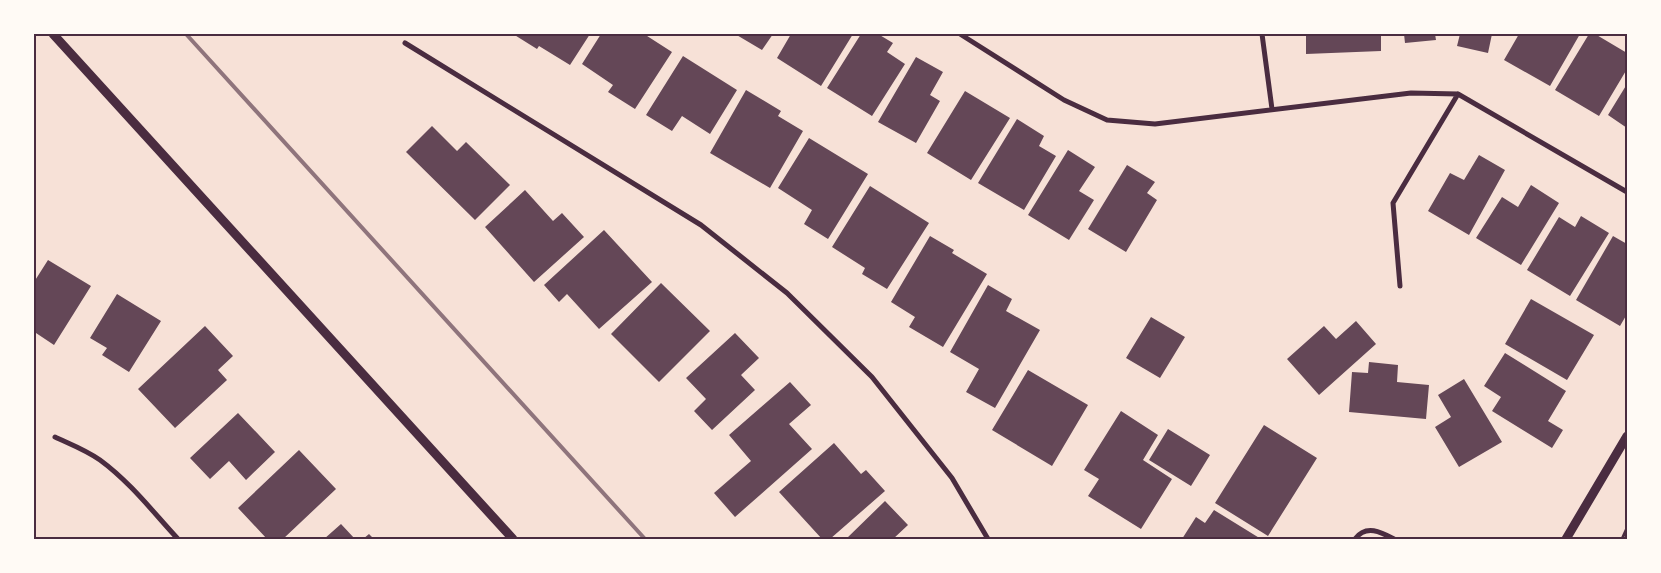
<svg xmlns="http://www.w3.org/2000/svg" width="1661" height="573" font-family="'Fira Sans',sans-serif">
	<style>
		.building { fill: #644757 }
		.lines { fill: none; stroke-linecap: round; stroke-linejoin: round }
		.path { stroke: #4a2c40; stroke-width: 3 }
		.minor { stroke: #4a2c40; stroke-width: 5 }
		.tertiary { stroke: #4a2c40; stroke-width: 9 }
		.rail { stroke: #8f747c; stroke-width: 4 }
		.neatline { fill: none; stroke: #4a2c40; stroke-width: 2 }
	</style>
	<rect width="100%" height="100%" fill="#f7e1d7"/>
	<!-- building -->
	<path class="building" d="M513,34H590L570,65L539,46L537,49Z
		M601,34H644L672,52L635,109L608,92L613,85L582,64Z
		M735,34H773L762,50Z
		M791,34H853L821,86L777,58Z
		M861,34H878L893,43L887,52L905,64L872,116L827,88Z
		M1306,34H1381V51L1306,54Z
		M1404,34H1435L1436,40L1405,43Z
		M1460,34H1492L1488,53L1457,46Z
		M1519,34H1580L1550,86L1504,60Z
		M1589,34H1595L1627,53V69L1599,116L1555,90Z
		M683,56L737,90L710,134L682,116L672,131L646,115Z
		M916,57L943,72L930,95L940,101L916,143L878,122Z
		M1627,84V128L1608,115Z
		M746,90L781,111L778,116L803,131L770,188L710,153Z
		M965,91L1010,118L971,180L927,153Z
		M1017,119L1044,136L1039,146L1056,156L1024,210L978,183Z
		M432,126L457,151L466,142L510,185L475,220L406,152Z
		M809,138L868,174L828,239L804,224L812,210L778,188Z
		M1068,150L1095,167L1079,191L1094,200L1069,240L1028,215Z
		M1479,155L1505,170L1469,235L1428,211L1450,173L1464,180Z
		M1127,165L1155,182L1147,193L1157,200L1126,252L1088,229Z
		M1531,185L1559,203L1521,265L1476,238L1502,197L1518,207Z
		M870,186L929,223L887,289L862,274L865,268L832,247Z
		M525,190L553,221L562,213L584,237L534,282L485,227Z
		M1581,216L1609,233L1570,296L1527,270L1559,217L1575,227Z
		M604,230L652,282L599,329L567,294L559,302L544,285Z
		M930,236L954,250L952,253L987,274L943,347L909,327L915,317L891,302Z
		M1613,236L1627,244V314L1620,326L1576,300Z
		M48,260L91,286L54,345L36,333L34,336V282Z
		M661,283L710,331L659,382L611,334Z
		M988,285L1012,299L1006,311L1040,330L995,408L966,392L979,369L950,352Z
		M117,294L161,321L129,372L102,355L107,348L90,338Z
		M1531,299L1594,335L1567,380L1505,344Z
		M1151,317L1185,337L1160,378L1126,358Z
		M1356,321L1376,344L1319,395L1287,359L1324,326L1336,339Z
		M205,326L233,356L218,370L227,380L175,428L138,389Z
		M735,333L759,358L741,375L755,390L712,430L694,411L706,399L686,378Z
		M1505,353L1566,391L1548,421L1563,430L1552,448L1492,411L1501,397L1484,386Z
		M1369,362L1398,365L1397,382L1429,385L1426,419L1349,412L1352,372L1368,373Z
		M1028,370L1088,405L1052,466L992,430Z
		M1464,379L1502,442L1459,467L1435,427L1451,417L1438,395Z
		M790,382L811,405L789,424L812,449L735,517L714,493L751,461L729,435Z
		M1121,411L1158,435L1143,460L1172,479L1141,529L1088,496L1099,479L1084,470Z
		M238,413L275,452L246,480L229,461L210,479L190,458Z
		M1264,425L1317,458L1268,536L1215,503Z
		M1168,429L1210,455L1191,486L1149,460Z
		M834,443L861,474L866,470L885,491L830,539H822L779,492Z
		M299,450L336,489L283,539H267L238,508Z
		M885,501L908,525L893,539H846Z
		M1214,510L1261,539H1182L1196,517L1205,523Z
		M341,524L355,539H324Z
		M369,534L374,539H363Z"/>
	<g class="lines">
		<!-- path -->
		<path class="path" d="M1622,539L1627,528"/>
		<!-- minor -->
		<path class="minor" d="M960,34L1064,100L1107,120L1155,124L1411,93L1458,94L1627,192
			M1262,34L1272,109
			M405,43L701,225L787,293L872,377L952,478L988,539
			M1400,286L1393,203L1458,94
			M55,437C70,444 86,450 100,460C130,482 153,512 178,539
			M1355,539C1366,524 1381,532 1394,539"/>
		<!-- tertiary -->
		<path class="tertiary" d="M53,34L513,539
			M1566,539L1627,436"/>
		<!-- rail -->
		<path class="rail" d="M186,34L645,539"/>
	</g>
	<!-- border -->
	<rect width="1661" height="573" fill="none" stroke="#fffaf5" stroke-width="70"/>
	<rect x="35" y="35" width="1591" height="503" class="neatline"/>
</svg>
